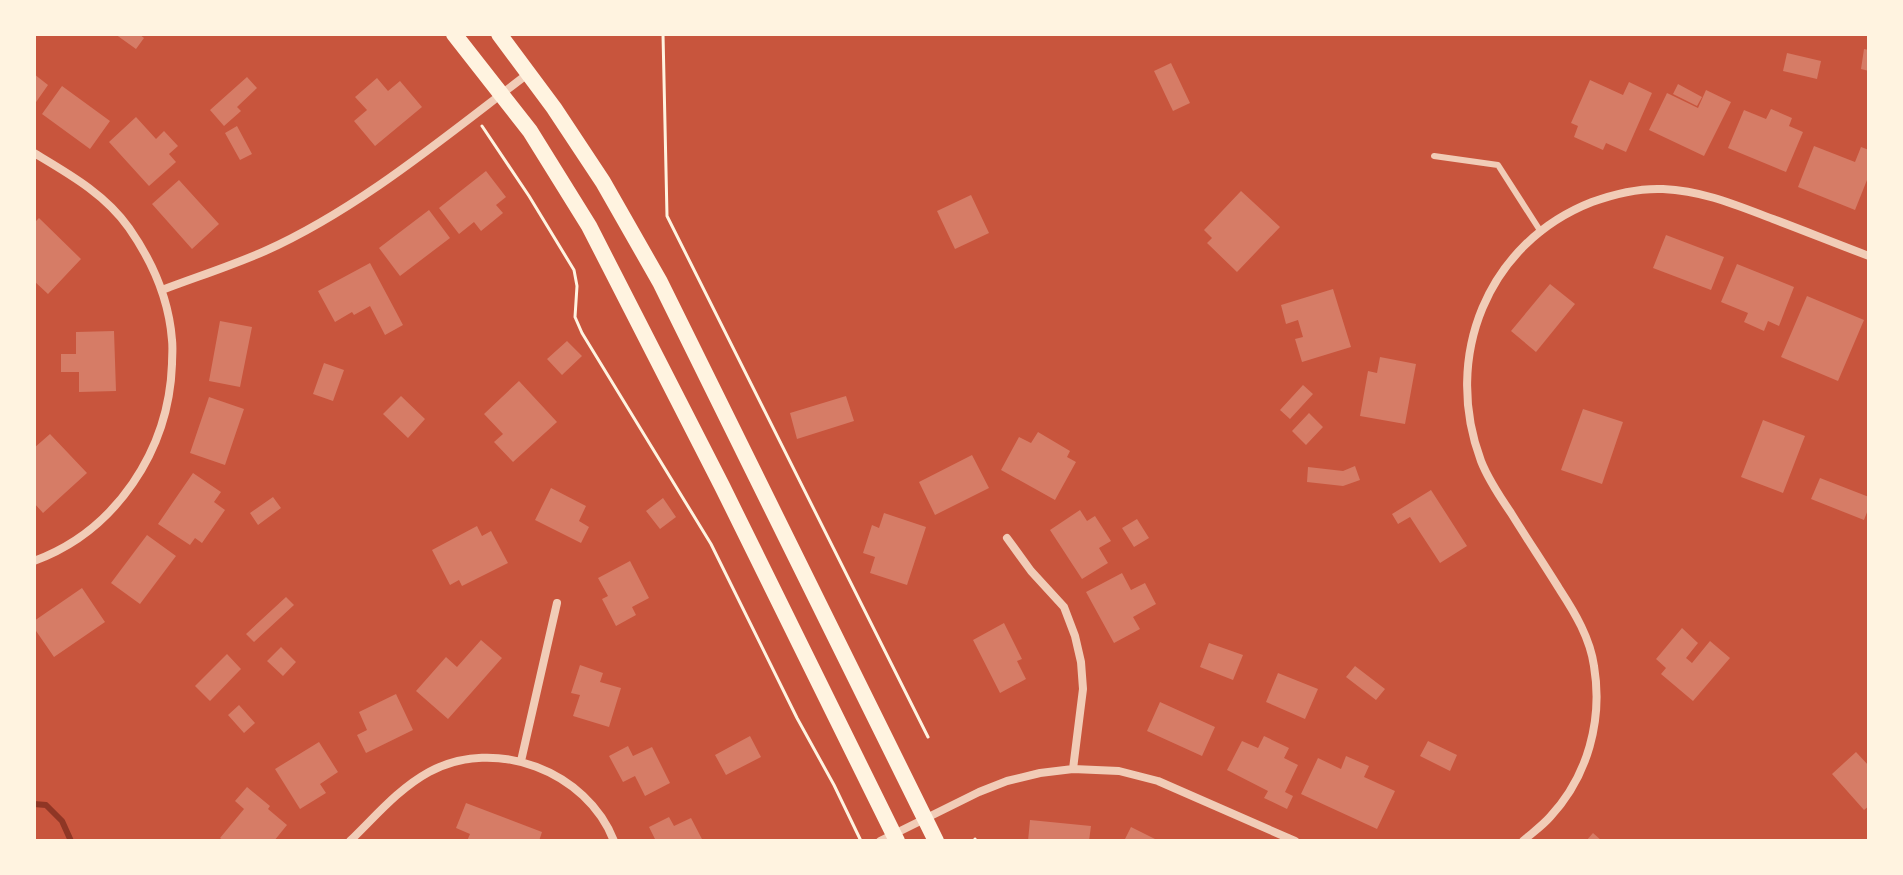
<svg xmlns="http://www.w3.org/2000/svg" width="1903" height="875" font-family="'Fira Sans',sans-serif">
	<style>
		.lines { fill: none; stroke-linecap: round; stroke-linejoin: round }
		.stream { stroke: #8f3625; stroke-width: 6 }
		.building { fill: #d67c66 }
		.path { stroke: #fff3e0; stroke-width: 3 }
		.service { stroke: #f1ccb7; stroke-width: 6 }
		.minor { stroke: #f1ccb7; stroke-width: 8 }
		.secondary { stroke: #fff3e0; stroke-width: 16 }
	</style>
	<rect width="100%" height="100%" fill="#c8553d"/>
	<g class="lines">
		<!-- stream -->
		<path class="stream" d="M34,804L46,805L62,821L71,841"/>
	</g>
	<!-- building -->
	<path class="building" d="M115,34H139L144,38L136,49Z
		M1864,49L1869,50V71L1861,69Z
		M1787,53L1821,61L1817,79L1783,71Z
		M1171,63L1190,103L1173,111L1154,71Z
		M34,74L48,85L34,105Z
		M247,77L257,88L237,107L241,111L224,126L210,110Z
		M377,78L388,91L400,81L422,107L375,146L354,121L367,110L355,97Z
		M1590,80L1623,95L1629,82L1652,93L1626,152L1606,143L1603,150L1574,137L1578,126L1571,123Z
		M1678,84L1702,97L1697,106L1673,94Z
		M62,86L110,121L90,149L42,114Z
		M1706,90L1731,102L1704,156L1649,130L1667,93L1698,108Z
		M1771,109L1792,118L1789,126L1803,132L1786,172L1728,148L1744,110L1766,119Z
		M136,117L156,139L164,131L178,146L169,154L176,162L149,186L109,142Z
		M237,126L252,154L240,160L225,133Z
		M1814,146L1855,162L1861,147L1869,150V175L1855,210L1798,187Z
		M486,171L506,197L496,205L503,213L481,231L474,222L459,234L439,208Z
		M179,180L219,224L192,249L152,204Z
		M1241,191L1280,227L1237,272L1207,243L1212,238L1204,230Z
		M971,195L989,233L955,249L937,211Z
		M429,210L450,238L400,276L379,248Z
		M39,218L81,259L48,294L34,281V223Z
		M1666,235L1724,257L1711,290L1653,268Z
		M370,263L403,325L385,335L370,306L354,315L352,312L335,322L318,291Z
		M1737,264L1794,287L1779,326L1768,321L1764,331L1744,322L1748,313L1721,302Z
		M1550,284L1575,304L1536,352L1511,331Z
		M1333,289L1351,347L1302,362L1295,339L1303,337L1298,320L1286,324L1281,305Z
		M1807,296L1864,320L1838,381L1781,357Z
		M220,321L252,327L240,387L209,381Z
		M114,331L116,391L79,392V372H61V354H76V332Z
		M567,341L582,356L562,375L547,359Z
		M1380,357L1416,364L1405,424L1360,416L1368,371L1377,373Z
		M324,363L344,370L333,401L313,394Z
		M519,381L557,422L513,462L494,442L503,434L484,414Z
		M1303,385L1313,394L1290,419L1280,410Z
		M401,396L425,419L408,438L383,414Z
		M846,396L854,421L797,439L790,413Z
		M209,397L244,409L225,465L190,453Z
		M1583,409L1623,422L1602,484L1561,470Z
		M1309,413L1323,427L1306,445L1292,431Z
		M1763,420L1805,436L1783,493L1741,477Z
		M1038,432L1070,451L1067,457L1076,462L1055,500L1001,470L1019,437L1031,443Z
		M50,434L87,473L43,513L34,503V448Z
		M972,455L989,488L935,515L919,482Z
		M1355,466L1360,480L1343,486L1307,482L1308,467L1343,471Z
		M193,473L221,492L214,502L225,510L202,543L195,538L190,545L158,524Z
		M1820,478L1869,497V507L1864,520L1811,499Z
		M551,488L586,506L579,521L589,527L581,543L535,520Z
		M1431,490L1467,546L1440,563L1410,517L1398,524L1392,514Z
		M273,497L281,508L258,525L250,513Z
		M663,498L676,517L660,529L646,511Z
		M1080,510L1087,521L1095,516L1111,541L1099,548L1108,563L1082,579L1050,530Z
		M884,513L926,527L907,585L870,573L875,557L863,553L872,525L879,528Z
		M1137,519L1149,538L1134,547L1122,528Z
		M477,526L482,536L491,531L508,563L462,586L459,580L450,585L432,550Z
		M147,535L176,556L140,604L111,583Z
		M630,561L649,598L632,607L636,615L616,626L602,599L608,596L598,578Z
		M1122,573L1131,590L1145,583L1156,604L1133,617L1140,629L1114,643L1086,592Z
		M82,588L105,622L54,657L34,628V621Z
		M286,597L294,605L254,642L246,634Z
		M1004,623L1022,659L1017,661L1026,679L1000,693L973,640Z
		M1682,628L1698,643L1686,658L1692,663L1710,641L1730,658L1693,701L1661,674L1666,668L1656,659Z
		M481,640L502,658L448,719L416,691L446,657L457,667Z
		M1209,643L1243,655L1233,680L1200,667Z
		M281,647L296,662L283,676L267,661Z
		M227,654L241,669L210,701L195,686Z
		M580,665L603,673L600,682L621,688L609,727L573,716L580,695L571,693Z
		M1355,666L1385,689L1376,700L1346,677Z
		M1278,673L1318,689L1305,719L1266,702Z
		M396,694L413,730L366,753L357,735L367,730L359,712Z
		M1160,702L1215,727L1202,756L1147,731Z
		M239,705L255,723L244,733L228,715Z
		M750,736L761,757L726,775L715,755Z
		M1264,736L1289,748L1284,758L1298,765L1285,792L1293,796L1287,809L1264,798L1268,791L1227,770L1242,741L1258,748Z
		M1428,741L1457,755L1450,771L1420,756Z
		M319,742L338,772L320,784L326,793L300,809L275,769Z
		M628,746L633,756L652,747L670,783L645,796L635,776L623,782L609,756Z
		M1856,752L1869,766V806L1864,810L1832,774Z
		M1346,756L1369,766L1364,777L1395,791L1377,829L1301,794L1318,758L1341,769Z
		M247,787L270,806L268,809L287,825L274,841H224L220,838L244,809L235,801Z
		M466,803L542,832L539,841H467L470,834L456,828Z
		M669,817L674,826L691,818L703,841H656L649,827Z
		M1030,820L1091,826L1089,841H1028Z
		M1131,827L1159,841H1124Z
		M1593,833L1602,841H1586Z"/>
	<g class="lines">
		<!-- path -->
		<path class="path" d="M663,34L667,216L928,737
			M482,126L529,196L574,270L577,286L575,317L582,333L711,544L797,718L834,785L861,841
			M975,839L976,841"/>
		<!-- service -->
		<path class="service" d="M1434,156L1498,165L1541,232"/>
		<!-- minor -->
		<path class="minor" d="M34,153C69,174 105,194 129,228C152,261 169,300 172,340C173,348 172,356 172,364C169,450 116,531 34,561
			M162,290C196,277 231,266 265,251C359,209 447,135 529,73
			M1007,538L1031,571L1064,607L1075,636L1081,662L1083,689L1073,769
			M521,761L557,603
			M350,841C375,817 398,789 429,772C495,736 587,771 614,841
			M880,841L979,792L1007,781L1040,773L1073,769L1119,771L1158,781L1295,841
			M1523,841C1532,833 1542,826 1550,817C1588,776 1603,720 1594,666C1590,638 1575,613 1560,590C1544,564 1527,539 1511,513C1500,497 1488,479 1481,461C1442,357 1487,243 1592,202C1614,194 1640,188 1663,189C1704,191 1736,205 1773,219C1805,231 1837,244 1869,256"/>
		<!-- secondary -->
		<path class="secondary" d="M454,34L530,131L589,226L722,486L897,841
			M499,34L554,108L603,182L660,282L936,841"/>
	</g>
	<!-- border -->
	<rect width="1903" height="875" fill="none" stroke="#fff3e0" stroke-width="72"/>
</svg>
